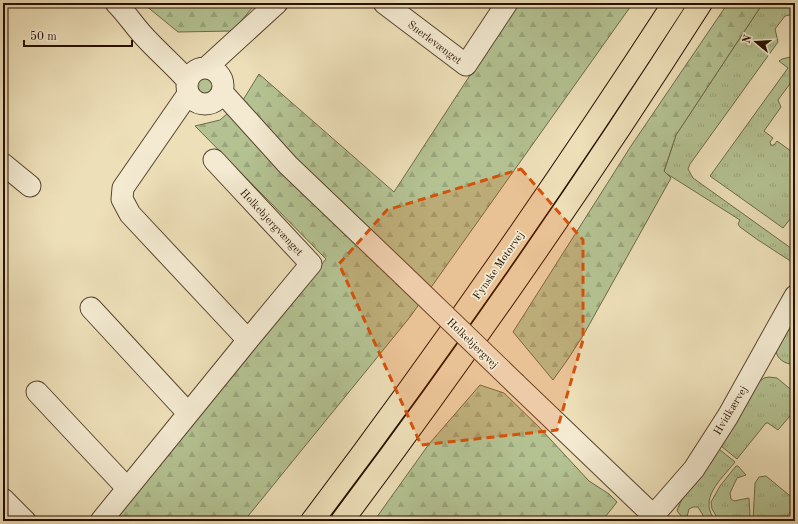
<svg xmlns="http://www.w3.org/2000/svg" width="798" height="524" font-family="'Old Standard TT',serif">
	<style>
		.grass { fill: url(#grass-tufts); stroke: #6e6949 }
		.forest { fill: url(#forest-firs); stroke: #6e6949 }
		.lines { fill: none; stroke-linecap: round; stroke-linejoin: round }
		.minor-casing { stroke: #59442e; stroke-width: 23 }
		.highway-casing { stroke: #281000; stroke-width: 24 }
		.minor { stroke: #f3ead1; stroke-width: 21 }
		.highway { stroke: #eddfb8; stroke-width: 22 }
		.minor-bridge-casing { stroke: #59442e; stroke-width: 23; stroke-linecap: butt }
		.minor-bridge { stroke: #f3ead1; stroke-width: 21 }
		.marked { fill: #d5520b; fill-opacity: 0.2; stroke: #d5520b; stroke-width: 3; stroke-dasharray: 8 5; stroke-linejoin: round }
		.labels { text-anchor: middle; stroke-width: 3.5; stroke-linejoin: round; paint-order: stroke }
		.street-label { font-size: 11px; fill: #281000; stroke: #f3ead1 }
	</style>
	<defs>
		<pattern id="grass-tufts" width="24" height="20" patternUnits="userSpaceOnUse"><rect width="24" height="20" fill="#b4c292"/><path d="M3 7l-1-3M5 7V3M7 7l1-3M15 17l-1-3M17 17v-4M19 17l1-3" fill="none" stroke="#9ba67c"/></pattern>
		<pattern id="forest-firs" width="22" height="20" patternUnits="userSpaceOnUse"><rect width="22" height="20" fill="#b4c292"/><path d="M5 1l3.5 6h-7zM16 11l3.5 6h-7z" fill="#9ba67c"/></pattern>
	</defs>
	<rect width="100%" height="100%" fill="#eddfb8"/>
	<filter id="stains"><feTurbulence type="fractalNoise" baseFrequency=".005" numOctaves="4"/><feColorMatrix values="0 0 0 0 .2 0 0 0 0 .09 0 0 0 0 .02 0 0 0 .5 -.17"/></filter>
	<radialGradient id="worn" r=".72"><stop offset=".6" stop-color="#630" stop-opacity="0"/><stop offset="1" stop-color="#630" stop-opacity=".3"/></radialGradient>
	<!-- grass -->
	<path class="grass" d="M763,3H795V14L785,16L775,29L778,42L690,164L688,169L693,178L795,251V264L758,240L740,227L738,224L740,220L664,172L676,135Z
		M795,56V77L778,100L781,107L764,131L773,138L770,142L771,145H774L777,141L795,154V213L783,228L710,176L788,68L779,61L782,59Z
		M197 86a8 8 0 1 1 16 0a8 8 0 1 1-16 0Z
		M795,316V361L794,364C785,365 776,358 776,350Z
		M769,377L777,378L795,393V410L778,430L768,423H766L737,459L721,446L756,384L764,378Z
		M719,449L735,462C721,480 697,499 716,521H703L704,517L698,507H693L689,509L687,517L688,521L683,518L677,511C682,493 707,465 719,449Z
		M736,466H738L746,475L737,478L730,493L731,499L734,501L749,498L750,516L741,521H723L718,519L712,509L711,502L720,486Z
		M766,476L795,500V506L783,521H753L755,483L759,477Z"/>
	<!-- forest -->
	<path class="forest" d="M147,3H256L233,31L178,32L145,5Z
		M517,3H633L410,317L244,521H113L326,259L195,126L220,120L243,100L259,74L394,192Z
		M728,3H763L676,135L664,171L671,178L584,334L568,359L553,380L513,332L631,146Z
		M480,385L504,393L538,426L589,481L609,494L617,502L602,521H374L429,444Z"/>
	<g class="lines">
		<defs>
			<path id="minor" d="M116,3C126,13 133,24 142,34C156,50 173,64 187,80
				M384,3L466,65L507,3
				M187 86a18 18 0 1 1 36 0a18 18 0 1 1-36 0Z
				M206,68L277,3
				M222,92L288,165L403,275
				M188,94L123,188L122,199L130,214L248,340
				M3,164L30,186
				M91,308L188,413
				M516,384L659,521
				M37,392L127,488
				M3,499L25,521
				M653,516L694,469L728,416L795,296
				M101,521L248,340L311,264L214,160"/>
			<path id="highway" d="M312,521C439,353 559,180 674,3
				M342,521C468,353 588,180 701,3"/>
		</defs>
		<!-- minor casing -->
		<use href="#minor" class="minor-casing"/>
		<!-- highway casing -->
		<use href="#highway" class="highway-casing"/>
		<!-- minor -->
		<use href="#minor" class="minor"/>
		<!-- highway -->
		<use href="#highway" class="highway"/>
		<defs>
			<path id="minor-bridge" d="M403,275L516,384"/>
		</defs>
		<!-- minor-bridge casing -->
		<use href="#minor-bridge" class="minor-bridge-casing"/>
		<!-- minor-bridge -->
		<use href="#minor-bridge" class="minor-bridge"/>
	</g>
	<!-- marked area -->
	<path class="marked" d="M521,169L583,240V340L557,430L421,445L339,264L387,210Z"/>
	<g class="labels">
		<!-- street labels -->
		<g class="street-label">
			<text transform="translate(435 42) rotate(37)" y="4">Snerlevænget</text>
			<text transform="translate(272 222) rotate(47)" y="4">Holkebjergvænget</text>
			<text transform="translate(498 265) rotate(-55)" y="4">Fynske Motorvej</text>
			<text transform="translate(473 343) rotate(44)" y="4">Holkebjergvej</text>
			<text transform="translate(730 410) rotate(-59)" y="4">Hvidkærvej</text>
		</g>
	</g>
	<!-- margin -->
	<rect width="798" height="524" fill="none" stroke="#eddfb8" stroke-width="16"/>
	<rect x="4" y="4" width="790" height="516" fill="none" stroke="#281000" stroke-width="2"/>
	<rect x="8" y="8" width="782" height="508" fill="none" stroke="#281000"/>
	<!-- north arrow -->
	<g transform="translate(756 42) rotate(288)" stroke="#f3ead1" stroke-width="3" paint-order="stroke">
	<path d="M0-3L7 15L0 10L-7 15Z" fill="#281000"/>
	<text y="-6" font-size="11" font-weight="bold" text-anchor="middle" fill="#281000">N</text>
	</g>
	<!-- scale -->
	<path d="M24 40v6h108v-6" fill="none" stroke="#281000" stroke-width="2"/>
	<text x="30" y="40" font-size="12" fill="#281000" stroke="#f3ead1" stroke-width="3" paint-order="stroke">50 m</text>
	<rect width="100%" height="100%" filter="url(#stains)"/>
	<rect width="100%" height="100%" fill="url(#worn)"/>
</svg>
